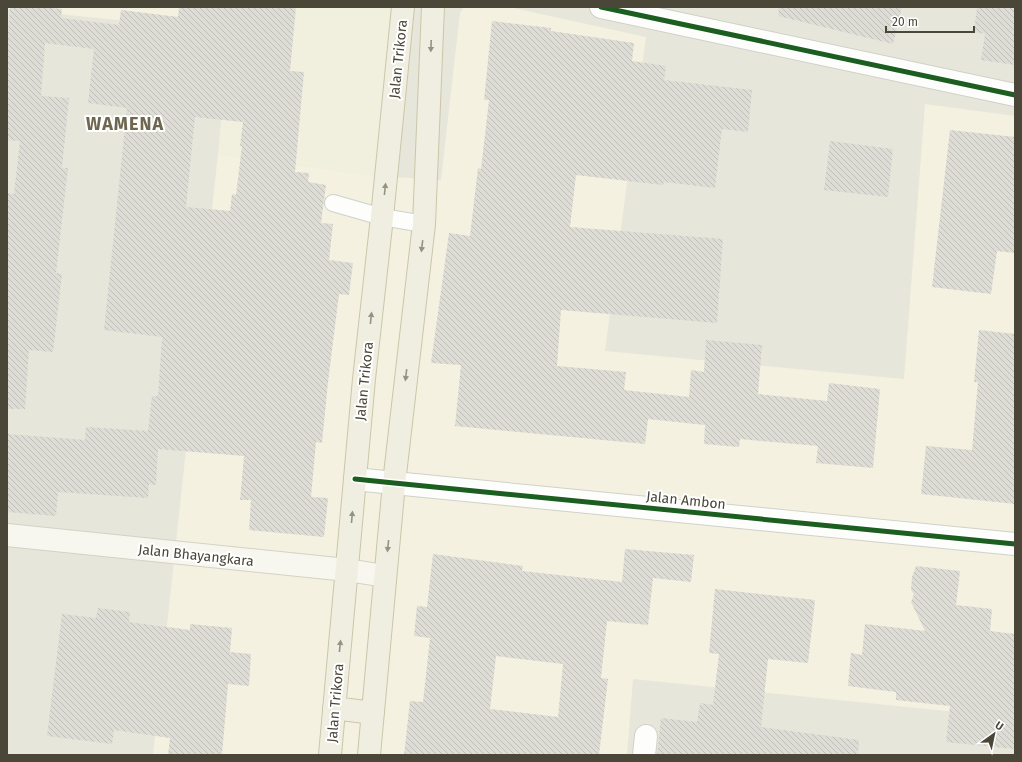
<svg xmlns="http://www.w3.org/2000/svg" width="1022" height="762" font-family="'Fira Sans',sans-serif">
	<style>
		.residential { fill: #e7e6da }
		.commercial { fill: #f5f1e0 }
		.education { fill: #f1f0df }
		.building { fill: url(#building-back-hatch); fill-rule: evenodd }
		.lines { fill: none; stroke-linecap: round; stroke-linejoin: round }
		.service-casing { stroke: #d1d1ca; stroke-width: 18 }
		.minor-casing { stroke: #d1d1ca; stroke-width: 24 }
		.tertiary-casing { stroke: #d1d1ca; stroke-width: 24 }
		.secondary-casing { stroke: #d3d2c4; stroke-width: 24 }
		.trunk-casing { stroke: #cbc6a8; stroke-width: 24 }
		.service { stroke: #fdfdfc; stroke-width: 16 }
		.minor { stroke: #fdfdfc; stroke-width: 22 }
		.tertiary { stroke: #fdfdfc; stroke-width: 22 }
		.secondary { stroke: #f7f7f0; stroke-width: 22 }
		.trunk { stroke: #f0eee0; stroke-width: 22 }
		.cycleway-casing { stroke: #fff; stroke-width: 8 }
		.cycleway { stroke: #1b5e20; stroke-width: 5 }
		.oneway { fill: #959284 }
		.labels { text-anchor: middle; stroke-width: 4; stroke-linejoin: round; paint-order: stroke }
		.street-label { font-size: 14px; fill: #4a4738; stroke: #fff }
		.district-label { font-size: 18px; font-weight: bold; letter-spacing: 1px; fill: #6e674e; stroke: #fff }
	</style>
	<defs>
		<pattern id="building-back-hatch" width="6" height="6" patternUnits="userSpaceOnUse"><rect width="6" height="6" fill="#dddcd5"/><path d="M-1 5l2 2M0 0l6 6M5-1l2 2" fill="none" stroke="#bfbeb8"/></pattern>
	</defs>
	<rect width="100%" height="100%" fill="#f3f3ed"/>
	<!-- residential -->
	<path class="residential" d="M7,7H1015V755H7Z"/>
	<!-- commercial -->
	<path class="commercial" d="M7,7H232L229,31L7,9Z
		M464,7H509L646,37L605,351L904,379L925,104L1015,116V718L633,679L627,755H153L218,154L376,176L441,180L460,13Z"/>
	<!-- education -->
	<path class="education" d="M232,7H393L376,176L218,154Z"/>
	<!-- building -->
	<path class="building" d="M10,7H41L62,9L61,18L119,25L121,10L178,17L179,7H296L290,71L304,72L295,172L309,173L308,182L326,185L321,223L333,224L329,260L353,263L349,295L339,294L328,382L322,443L316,442L311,497L328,498L324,537L249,530L251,500H240L244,456L158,449L156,485L149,484L148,498L58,492L56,516L7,512V434L85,440L86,427L148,431L152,396H158L162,337L104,330L127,108L88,103L94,49L45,43L41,96L69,98L62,168H68L56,273L62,274L53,352L29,350L25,409H7V193L14,194L20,141L7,140V45ZM195,117L243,122L240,146H242L236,195L232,194L230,211L186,207Z
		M779,7H902L893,44L778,16Z
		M977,7H1015V65L981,60L985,34L974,32Z
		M492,21L551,28V31L634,43L632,61L666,66L664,80L752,90L748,132L722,129L715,188L664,182L663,185L576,175L570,227L723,239L717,323L561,310L557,366L626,372L624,390L689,397L691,370L704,372L706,340L762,345L758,394L827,401L829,383L880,389L873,468L816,463L818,446L740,439L739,447L704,444L705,425L648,419L645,444L455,426L461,365L431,363L449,233L470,236L478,168L481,169L489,100H484Z
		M950,130L1015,137V253L997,251L991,294L932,287Z
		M830,141L893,149L888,197L824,190Z
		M979,330L1015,334V504L921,494L926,446L972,450L978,382H974Z
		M625,549L694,555L691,582L653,578L648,625L607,621L601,678L608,679L599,755H404L410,701L423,702L430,638L414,636L417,606L427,607L433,554L523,566L522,571L622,582ZM496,656L563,664L558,717L490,709Z
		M916,566L960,571L956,605L992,609L990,631L1015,634V749L946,742L950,706L896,700V692L848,686L851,653L862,655L865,624L925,631L911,602L914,594L911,590L912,577Z
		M715,589L815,600L808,663L768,659L761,727L859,740L858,755H657L661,718L697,722L700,703L713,705L719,654L709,653Z
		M98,608L130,612L129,622L190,630V624L232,628L230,652L251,654L249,686L228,684L222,755H168L170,738L114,730L112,744L47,736L62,614L96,618Z"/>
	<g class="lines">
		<defs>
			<path id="service" d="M333,203L382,217L424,224"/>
			<path id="minor" d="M601,7L1015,95
				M644,755L646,736"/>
			<path id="tertiary" d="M355,479L394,483L1015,544"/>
			<path id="secondary" d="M7,535L347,570L385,576"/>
			<path id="trunk" d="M334,708L373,713
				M330,755L364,379L382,217L403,7
				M369,755L394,483L424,224L433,7"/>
		</defs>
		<!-- service casing -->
		<use href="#service" class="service-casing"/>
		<!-- minor casing -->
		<use href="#minor" class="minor-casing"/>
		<!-- tertiary casing -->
		<use href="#tertiary" class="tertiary-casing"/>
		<!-- secondary casing -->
		<use href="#secondary" class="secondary-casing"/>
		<!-- trunk casing -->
		<use href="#trunk" class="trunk-casing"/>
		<!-- service -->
		<use href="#service" class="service"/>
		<!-- minor -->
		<use href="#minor" class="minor"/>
		<!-- tertiary -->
		<use href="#tertiary" class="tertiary"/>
		<!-- secondary -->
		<use href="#secondary" class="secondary"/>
		<!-- trunk -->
		<use href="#trunk" class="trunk"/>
		<defs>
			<path id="cycleway" d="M601,7L1015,95
				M355,479L394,483L1015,544"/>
		</defs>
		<!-- cycleway casing -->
		<use href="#cycleway" class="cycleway-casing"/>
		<!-- cycleway -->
		<use href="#cycleway" class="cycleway"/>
	</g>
	<!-- one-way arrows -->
	<defs><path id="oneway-solid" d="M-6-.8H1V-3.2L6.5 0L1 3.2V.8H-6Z"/></defs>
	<g class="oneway">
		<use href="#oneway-solid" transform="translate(431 46) rotate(92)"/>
		<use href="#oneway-solid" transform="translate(385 189) rotate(-84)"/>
		<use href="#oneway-solid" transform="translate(422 246) rotate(97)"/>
		<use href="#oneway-solid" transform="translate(371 318) rotate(-84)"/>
		<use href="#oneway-solid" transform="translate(406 375) rotate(97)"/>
		<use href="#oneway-solid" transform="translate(352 517) rotate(-85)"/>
		<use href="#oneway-solid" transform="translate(388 546) rotate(96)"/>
		<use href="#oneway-solid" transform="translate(340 646) rotate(-84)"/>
	</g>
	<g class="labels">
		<!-- street labels -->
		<g class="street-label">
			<text transform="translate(398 59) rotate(-84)" y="5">Jalan Trikora</text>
			<text transform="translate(364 381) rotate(-84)" y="5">Jalan Trikora</text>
			<text transform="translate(686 500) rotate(6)" y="5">Jalan Ambon</text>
			<text transform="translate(196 555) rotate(6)" y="5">Jalan Bhayangkara</text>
			<text transform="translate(335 703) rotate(-85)" y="5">Jalan Trikora</text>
		</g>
		<!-- district labels -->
		<g class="district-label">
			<text x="125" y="130">WAMENA</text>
		</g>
	</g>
	<!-- border -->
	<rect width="1022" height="762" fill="none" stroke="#4a4738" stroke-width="16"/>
	<!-- north arrow -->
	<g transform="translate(994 734) rotate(33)" stroke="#ffffff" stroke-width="3" paint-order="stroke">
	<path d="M0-3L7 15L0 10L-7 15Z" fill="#4a4738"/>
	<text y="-6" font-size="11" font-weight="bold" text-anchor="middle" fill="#4a4738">U</text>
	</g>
	<!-- scale -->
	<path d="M886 26v6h88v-6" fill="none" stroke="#4a4738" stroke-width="2"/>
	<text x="892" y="26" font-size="12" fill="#4a4738" stroke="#ffffff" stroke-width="3" paint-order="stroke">20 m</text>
</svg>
